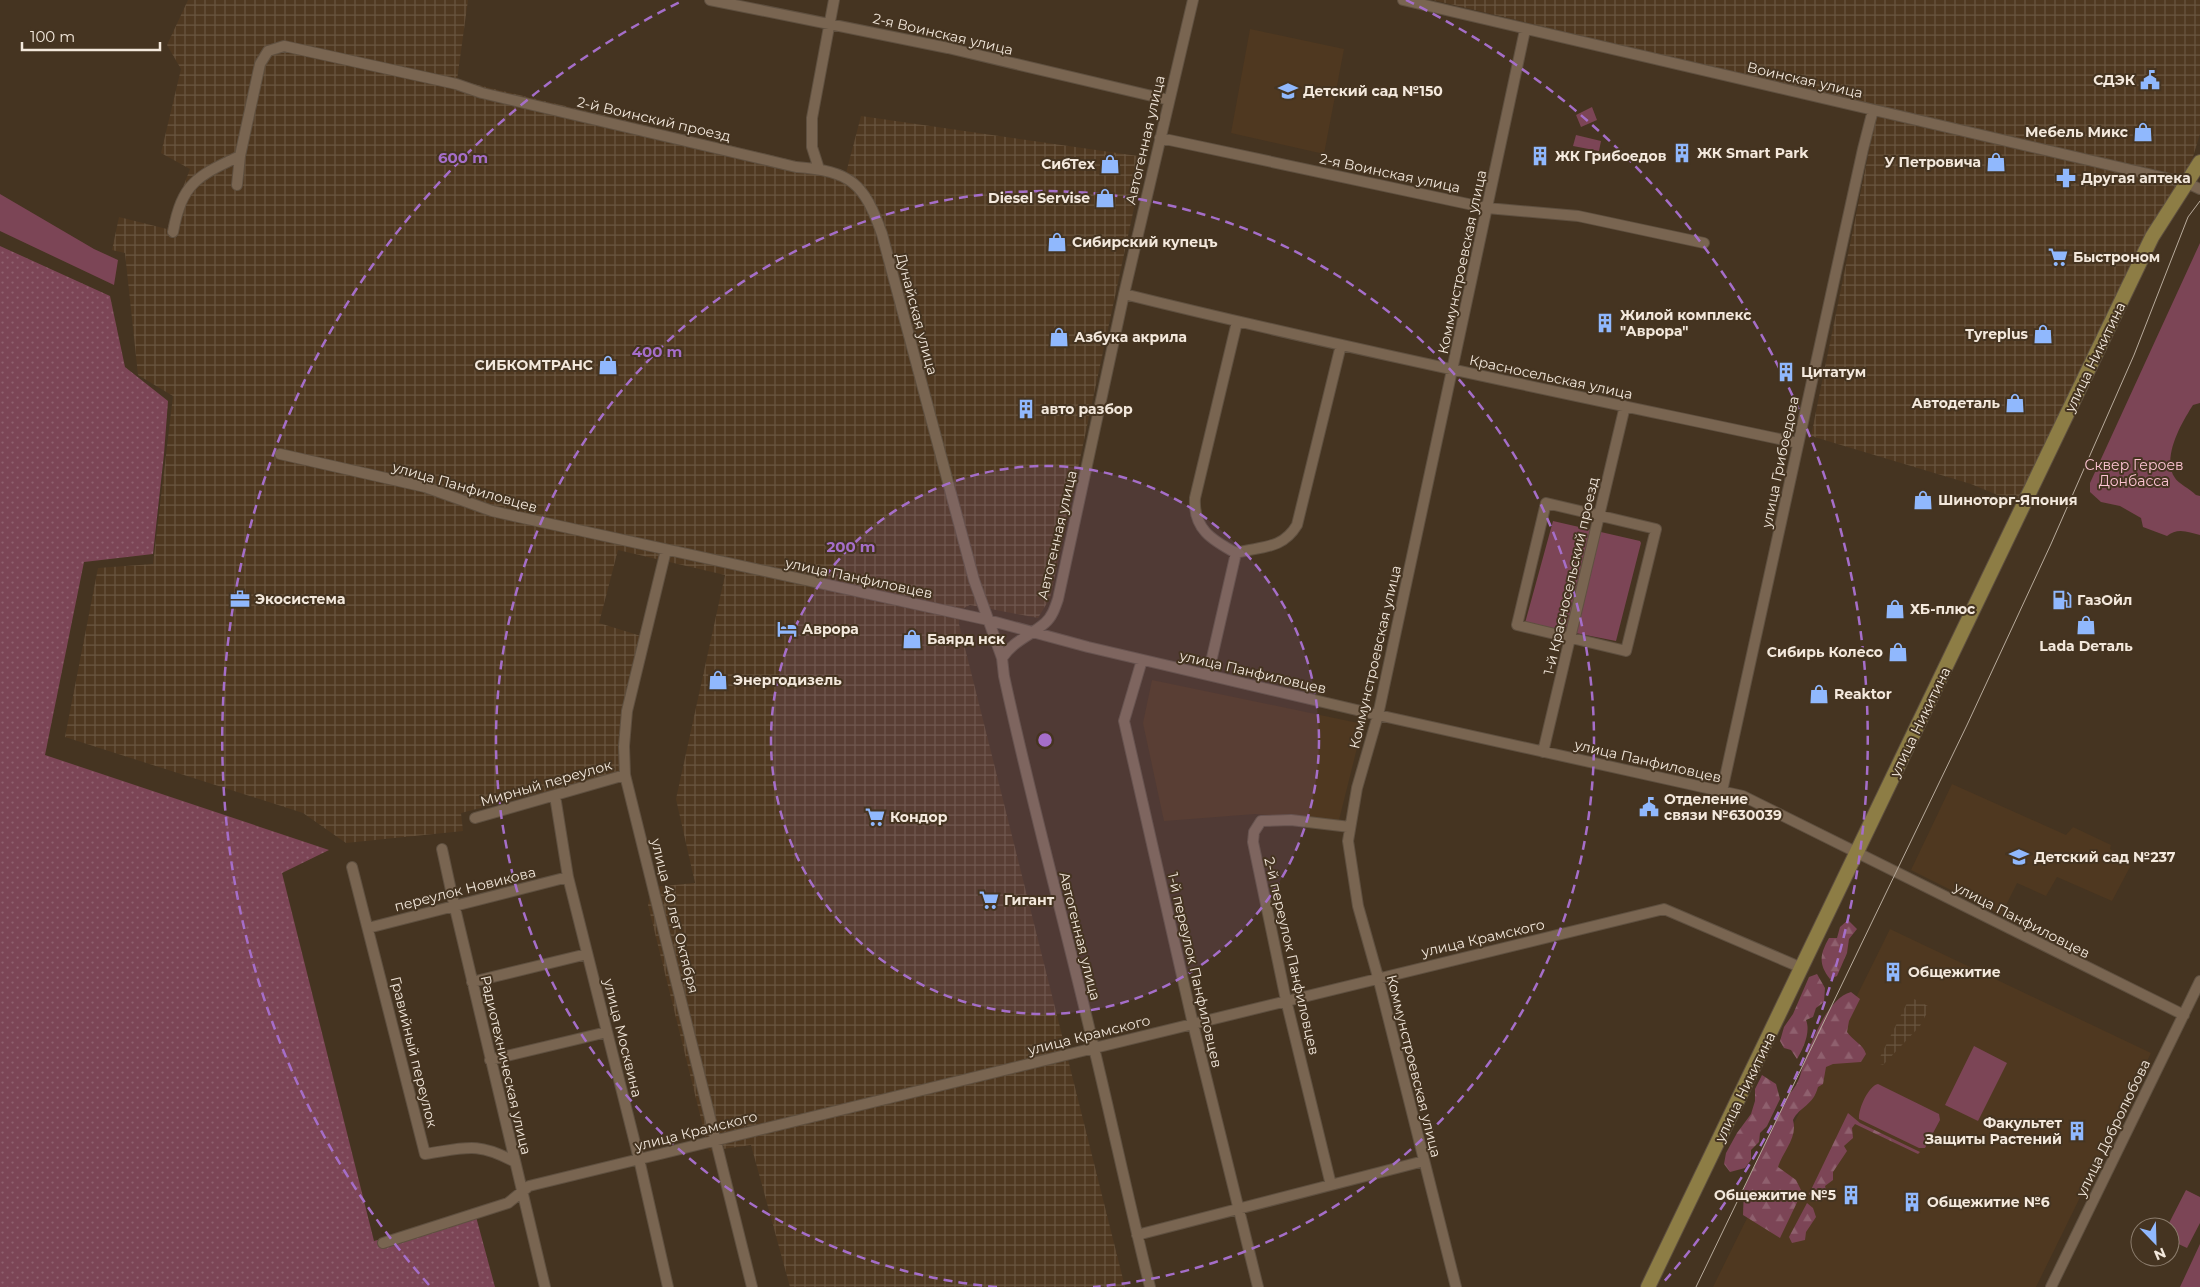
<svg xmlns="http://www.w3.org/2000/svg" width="2200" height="1287" font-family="Montserrat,sans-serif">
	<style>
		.built { fill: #4f3820 }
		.industrial { fill: url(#industrial-grid) }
		.green { fill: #7c4556 }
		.forest { fill: url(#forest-firs) }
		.garden { fill: url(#garden-dots) }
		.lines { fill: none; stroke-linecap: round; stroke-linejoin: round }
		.minor-casing { stroke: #5f5040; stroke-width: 12 }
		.major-casing { stroke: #5f5040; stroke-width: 16 }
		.minor { stroke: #796551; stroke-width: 10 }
		.major { stroke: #8d7d45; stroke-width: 14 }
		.tram { stroke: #b8ab9c; stroke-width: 1 }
		.ring { fill: none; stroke: #a56ec9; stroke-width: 2.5; stroke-dasharray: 9 6 }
		.labels { text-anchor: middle; stroke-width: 4; stroke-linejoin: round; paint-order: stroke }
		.street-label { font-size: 14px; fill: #f3e8dc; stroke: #453421 }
		.poi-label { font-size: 14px; font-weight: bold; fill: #f3e8dc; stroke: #453421; text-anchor: start }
		.park-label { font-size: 14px; fill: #fdc4d3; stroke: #453421 }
		.centre { fill: #a56ec9; stroke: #453421; stroke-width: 2.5 }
		.ring-label { font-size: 15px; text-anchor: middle; font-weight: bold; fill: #a56ec9; stroke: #453421; stroke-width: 4; stroke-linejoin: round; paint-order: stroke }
	</style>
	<defs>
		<pattern id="industrial-grid" width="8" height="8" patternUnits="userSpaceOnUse" patternTransform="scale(1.25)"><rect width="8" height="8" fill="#4f3820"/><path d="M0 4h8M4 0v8" fill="none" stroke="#695540"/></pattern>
		<pattern id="forest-firs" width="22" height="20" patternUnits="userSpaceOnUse" patternTransform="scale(1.25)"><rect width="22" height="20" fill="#7c4556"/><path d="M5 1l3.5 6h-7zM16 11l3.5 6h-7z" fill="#8f606e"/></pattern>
		<pattern id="garden-dots" width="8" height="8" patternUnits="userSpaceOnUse" patternTransform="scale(1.25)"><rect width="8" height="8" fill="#7c4556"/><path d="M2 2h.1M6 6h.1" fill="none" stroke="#8f606e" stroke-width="1.8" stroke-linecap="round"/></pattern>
	</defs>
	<rect width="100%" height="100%" fill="#453421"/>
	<!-- built -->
	<path class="built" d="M1250,29L1344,49L1324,154L1231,133Z
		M1152,680L1363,724L1339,820L1255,814L1164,821L1143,723Z
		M1952,784L2066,835L2073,827L2111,845L2110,849L2131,865L2112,901L2057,877L2046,896L2017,883L2001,915L1911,870Z
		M1890,929L2151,1053L2036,1287H1713Z"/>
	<!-- industrial -->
	<path class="industrial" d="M188,0H468L457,80L846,173L861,116L1145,157L1050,598L1038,618L970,605L960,610L959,624L1125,1287H790L751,1145L709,1151L648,905L652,887L695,883L676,799L725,575L618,550L599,623L641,636L623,772L461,813L463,831L346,843L303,813L65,737L98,568L153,564L173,396L138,375L125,253L112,250L119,217L167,229L190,169L161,153L181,69L167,45Z
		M1433,0H2200V134L2188,173L2017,503L1971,484L1811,436L1878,107Z
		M1910,997L1930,1007L1920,1026L1883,1065L1877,1063Z"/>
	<!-- green -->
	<path class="green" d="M1592,107L1597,120L1581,127L1576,115Z
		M1576,135L1601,141L1599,151L1573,146Z
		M0,194L94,249L118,260L114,285L0,231Z
		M2200,243V403L2193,405C2182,422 2161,458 2175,478C2178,483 2190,489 2196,495L2200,496V535C2189,532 2177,527 2167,536L2143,527L2141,518L2120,506L2101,502L2090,492V483Z
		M1553,521L1640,541L1641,543L1616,641L1525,623Z
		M1974,1046L2007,1063L1978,1121L1945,1105Z
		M1878,1084L1939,1114L1940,1120L1925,1148H1919L1859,1119C1858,1110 1868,1086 1878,1084Z
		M2186,1190L2200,1197V1223L2187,1248L2170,1240V1227H2167Z
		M2200,1244V1287H2180Z"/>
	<!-- forest -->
	<path class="forest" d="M1848,920L1857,929L1849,939L1847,953L1837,976L1830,979C1818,964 1820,954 1829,938H1837L1840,927Z
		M1817,974L1825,988L1824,1002L1816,1008L1813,1017L1806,1020C1811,1032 1803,1049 1797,1059L1791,1050L1784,1048L1780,1041L1784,1027L1793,1014L1809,977Z
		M1851,992L1860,999L1849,1021L1847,1032C1853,1041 1863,1044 1866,1054L1861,1062L1833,1064L1826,1067L1823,1084L1818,1087C1813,1106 1800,1106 1793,1120C1798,1138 1783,1151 1778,1167L1796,1180L1802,1192L1780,1238L1743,1215L1744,1188L1788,1095C1801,1083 1801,1069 1807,1054C1815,1034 1829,998 1851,992Z
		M1762,1075L1776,1084L1780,1099L1767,1126L1760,1133L1759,1142L1751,1150V1160L1745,1168L1730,1172L1724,1164L1726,1153L1737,1133L1751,1114L1755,1101V1089Z
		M1848,1113L1860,1123L1920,1152L1918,1154L1855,1124L1852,1128L1853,1138L1844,1146L1847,1151L1833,1172V1180L1825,1186L1827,1194L1823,1200L1816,1201L1809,1194Z
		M1807,1203L1813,1208L1816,1217L1806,1232L1805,1240L1792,1243L1789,1237Z"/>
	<!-- garden -->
	<path class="garden" d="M0,246L110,296L125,367L168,401L164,454L153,554L84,562L45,755L329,850L282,873L374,1241L475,1213L495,1287H0Z"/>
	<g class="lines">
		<defs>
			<path id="minor" d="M710,0L948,48L1169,100
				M1403,0L2187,183L2200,189
				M1160,138L1487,208L1578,216L1704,243
				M819,169L812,147V118L834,0
				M237,185L240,156L260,64L268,51L284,46L456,84L482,93L796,167C851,171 864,183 882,234L974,580L1002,658
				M173,232C182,183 197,176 240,156
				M1124,294C1347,349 1573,395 1798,443
				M280,454L425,487L492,511L514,516L988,620L1088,647L1378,715L1743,796L2184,1015
				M1546,503L1656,529L1626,651L1517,625Z
				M666,550L627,711L624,746L625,775L752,1287
				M1236,553C1212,540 1193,529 1195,498L1237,322
				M1142,660L1124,721L1193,1024L1258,1287
				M1208,675L1236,553C1261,546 1282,550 1297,525L1341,345
				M1543,752L1625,406
				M1722,791L1863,149L1873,110
				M555,796L568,877L639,1159L668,1287
				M475,818L625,775
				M442,849L454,904L545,1287
				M352,867L425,1154C465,1148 477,1141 515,1162
				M368,928L568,877
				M472,982L587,954
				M490,1060L607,1032
				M1331,1185L1286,1000L1253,842L1254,832L1261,821L1291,820L1350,827
				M1137,1235L1424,1161
				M383,1243L508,1203L529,1186L1664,909L1802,968
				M1150,1287C1130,1207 1113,1127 1094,1048C1065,924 1031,801 1004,676L1002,658C1013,641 1030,636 1045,623C1052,617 1055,608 1058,599L1124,294L1193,0
				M1456,1287L1378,977L1358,906L1348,841L1357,788L1378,715L1525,30
				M2051,1287L2200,981"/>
			<path id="major" d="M1648,1287L2152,237L2200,162"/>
		</defs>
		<!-- minor casing -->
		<use href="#minor" class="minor-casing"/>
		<!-- major casing -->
		<use href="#major" class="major-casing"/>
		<!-- minor -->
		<use href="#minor" class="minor"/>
		<!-- major -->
		<use href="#major" class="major"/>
		<!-- tram -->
		<path class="tram" d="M1696,1287L1967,725L2051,544L2134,355L2188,217L2200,201"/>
	</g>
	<!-- distance rings -->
	<circle cx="1045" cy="740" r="274" fill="#a56ec9" fill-opacity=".12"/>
	<g class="ring">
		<circle cx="1045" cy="740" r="274"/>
		<path d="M997 1287A549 549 0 1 1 1093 1287"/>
		<path d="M429 1285A823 823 0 0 1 684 0M1406 0A823 823 0 0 1 1661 1285"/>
	</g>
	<!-- icons -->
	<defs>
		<symbol id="civic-bare" viewBox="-9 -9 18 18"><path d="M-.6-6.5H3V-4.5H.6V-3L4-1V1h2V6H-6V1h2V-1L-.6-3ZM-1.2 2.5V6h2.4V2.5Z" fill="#90b8fd" stroke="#453421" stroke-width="2.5" paint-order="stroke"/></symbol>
		<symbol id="school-bare" viewBox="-9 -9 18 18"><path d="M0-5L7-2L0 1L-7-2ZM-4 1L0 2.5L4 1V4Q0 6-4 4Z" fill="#90b8fd" stroke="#453421" stroke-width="2.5" paint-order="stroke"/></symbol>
		<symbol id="shop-bare" viewBox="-9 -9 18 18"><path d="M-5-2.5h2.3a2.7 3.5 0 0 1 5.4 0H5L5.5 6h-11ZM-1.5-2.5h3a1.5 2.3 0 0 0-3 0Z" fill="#90b8fd" stroke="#453421" stroke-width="2.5" paint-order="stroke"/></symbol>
		<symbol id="building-bare" viewBox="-9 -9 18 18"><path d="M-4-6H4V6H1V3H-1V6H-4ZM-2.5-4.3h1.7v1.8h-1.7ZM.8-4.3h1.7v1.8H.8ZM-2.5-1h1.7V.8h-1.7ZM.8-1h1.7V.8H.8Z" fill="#90b8fd" stroke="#453421" stroke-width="2.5" paint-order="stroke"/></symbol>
		<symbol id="pharmacy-bare" viewBox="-9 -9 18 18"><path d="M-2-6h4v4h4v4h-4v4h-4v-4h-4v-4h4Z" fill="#90b8fd" stroke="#453421" stroke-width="2.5" paint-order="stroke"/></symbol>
		<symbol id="supermarket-bare" viewBox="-9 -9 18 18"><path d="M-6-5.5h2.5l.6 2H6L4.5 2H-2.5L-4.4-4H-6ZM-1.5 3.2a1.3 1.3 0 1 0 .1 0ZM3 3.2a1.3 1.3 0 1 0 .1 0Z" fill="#90b8fd" stroke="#453421" stroke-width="2.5" paint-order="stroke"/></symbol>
		<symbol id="office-bare" viewBox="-9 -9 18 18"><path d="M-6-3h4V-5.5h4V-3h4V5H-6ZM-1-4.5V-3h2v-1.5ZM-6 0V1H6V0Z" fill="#90b8fd" stroke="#453421" stroke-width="2.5" paint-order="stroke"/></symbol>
		<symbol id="fuel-bare" viewBox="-9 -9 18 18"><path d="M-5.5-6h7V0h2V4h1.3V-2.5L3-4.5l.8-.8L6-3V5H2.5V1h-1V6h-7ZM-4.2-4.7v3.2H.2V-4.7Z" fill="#90b8fd" stroke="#453421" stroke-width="2.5" paint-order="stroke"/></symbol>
		<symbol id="hotel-bare" viewBox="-9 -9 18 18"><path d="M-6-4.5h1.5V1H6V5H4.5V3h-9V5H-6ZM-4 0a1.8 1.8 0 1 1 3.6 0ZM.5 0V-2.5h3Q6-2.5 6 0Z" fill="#90b8fd" stroke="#453421" stroke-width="2.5" paint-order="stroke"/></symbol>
	</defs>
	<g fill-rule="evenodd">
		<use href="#civic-bare" x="2136" y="66" width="28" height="28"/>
		<use href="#school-bare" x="1274" y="77" width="28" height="28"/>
		<use href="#shop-bare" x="2129" y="118" width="28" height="28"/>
		<use href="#building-bare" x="1668" y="139" width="28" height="28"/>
		<use href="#building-bare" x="1526" y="142" width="28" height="28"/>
		<use href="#shop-bare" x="1982" y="148" width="28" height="28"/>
		<use href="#shop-bare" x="1096" y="150" width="28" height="28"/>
		<use href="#pharmacy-bare" x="2052" y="164" width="28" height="28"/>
		<use href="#shop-bare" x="1091" y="184" width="28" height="28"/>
		<use href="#shop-bare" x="1043" y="228" width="28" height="28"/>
		<use href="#supermarket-bare" x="2044" y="243" width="28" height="28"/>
		<use href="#building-bare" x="1591" y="309" width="28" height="28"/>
		<use href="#shop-bare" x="2029" y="320" width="28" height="28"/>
		<use href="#shop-bare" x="1045" y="323" width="28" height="28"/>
		<use href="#shop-bare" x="594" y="351" width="28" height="28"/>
		<use href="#building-bare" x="1772" y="358" width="28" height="28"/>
		<use href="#shop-bare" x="2001" y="389" width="28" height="28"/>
		<use href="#building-bare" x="1012" y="395" width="28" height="28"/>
		<use href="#shop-bare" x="1909" y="486" width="28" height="28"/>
		<use href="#office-bare" x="226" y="585" width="28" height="28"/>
		<use href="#fuel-bare" x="2048" y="586" width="28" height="28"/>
		<use href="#shop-bare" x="1881" y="595" width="28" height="28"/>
		<use href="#shop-bare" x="2072" y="611" width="28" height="28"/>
		<use href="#hotel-bare" x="773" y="615" width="28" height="28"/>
		<use href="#shop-bare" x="898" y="625" width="28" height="28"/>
		<use href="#shop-bare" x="1884" y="638" width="28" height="28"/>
		<use href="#shop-bare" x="704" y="666" width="28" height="28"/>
		<use href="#shop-bare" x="1805" y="680" width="28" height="28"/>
		<use href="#civic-bare" x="1635" y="793" width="28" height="28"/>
		<use href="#supermarket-bare" x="861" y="803" width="28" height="28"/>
		<use href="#school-bare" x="2005" y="843" width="28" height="28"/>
		<use href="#supermarket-bare" x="975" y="886" width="28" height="28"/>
		<use href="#building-bare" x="1879" y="958" width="28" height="28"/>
		<use href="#building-bare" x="2063" y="1117" width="28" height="28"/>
		<use href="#building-bare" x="1837" y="1181" width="28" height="28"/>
		<use href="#building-bare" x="1898" y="1188" width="28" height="28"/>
	</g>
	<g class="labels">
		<!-- street labels -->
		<g class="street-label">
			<text transform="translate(943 34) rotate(13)" y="5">2-я Воинская улица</text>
			<text transform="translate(1805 80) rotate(13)" y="5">Воинская улица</text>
			<text transform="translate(654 119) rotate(13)" y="5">2-й Воинский проезд</text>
			<text transform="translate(1145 140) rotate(-77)" y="5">Автогенная улица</text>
			<text transform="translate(1390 173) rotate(12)" y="5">2-я Воинская улица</text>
			<text transform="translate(1462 262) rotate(-78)" y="5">Коммунстроевская улица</text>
			<text transform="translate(917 314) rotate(75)" y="5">Дунайская улица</text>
			<text transform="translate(2095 357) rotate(-64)" y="5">улица Никитина</text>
			<text transform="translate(1551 377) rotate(12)" y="5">Красносельская улица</text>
			<text transform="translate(1780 462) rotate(-78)" y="5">улица Грибоедова</text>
			<text transform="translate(465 487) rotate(16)" y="5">улица Панфиловцев</text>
			<text transform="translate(1057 535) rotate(-77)" y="5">Автогенная улица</text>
			<text transform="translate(1571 576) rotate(-77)" y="5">1-й Красносельский проезд</text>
			<text transform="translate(859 578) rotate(12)" y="5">улица Панфиловцев</text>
			<text transform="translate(1375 657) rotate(-77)" y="5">Коммунстроевская улица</text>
			<text transform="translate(1253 672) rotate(13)" y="5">улица Панфиловцев</text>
			<text transform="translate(1920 722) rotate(-64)" y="5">улица Никитина</text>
			<text transform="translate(1648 761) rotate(13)" y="5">улица Панфиловцев</text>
			<text transform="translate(546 783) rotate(-16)" y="5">Мирный переулок</text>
			<text transform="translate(465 889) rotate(-14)" y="5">переулок Новикова</text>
			<text transform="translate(675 916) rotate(76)" y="5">улица 40 лет Октября</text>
			<text transform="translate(2022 920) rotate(27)" y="5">улица Панфиловцев</text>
			<text transform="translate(1080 936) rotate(76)" y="5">Автогенная улица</text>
			<text transform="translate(1483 938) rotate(-13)" y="5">улица Крамского</text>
			<text transform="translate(1292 956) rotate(77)" y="5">2-й переулок Панфиловцев</text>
			<text transform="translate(1195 970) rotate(77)" y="5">1-й переулок Панфиловцев</text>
			<text transform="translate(1089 1035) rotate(-14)" y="5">улица Крамского</text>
			<text transform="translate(623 1038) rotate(76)" y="5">улица Москвина</text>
			<text transform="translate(414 1052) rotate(76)" y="5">Гравийный переулок</text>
			<text transform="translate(506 1065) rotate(77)" y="5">Радиотехническая улица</text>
			<text transform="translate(1414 1066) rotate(76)" y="5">Коммунстроевская улица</text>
			<text transform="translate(1745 1087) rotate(-64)" y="5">улица Никитина</text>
			<text transform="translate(2113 1128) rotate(-64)" y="5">улица Добролюбова</text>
			<text transform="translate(696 1131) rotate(-14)" y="5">улица Крамского</text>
		</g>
		<!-- poi labels -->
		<g class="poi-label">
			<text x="2135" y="85" text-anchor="end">СДЭК</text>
			<text x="1303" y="96">Детский сад №150</text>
			<text x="2128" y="137" text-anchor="end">Мебель Микс</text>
			<text x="1697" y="158">ЖК Smart Park</text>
			<text x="1555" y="161">ЖК Грибоедов</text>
			<text x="1981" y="167" text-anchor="end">У Петровича</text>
			<text x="1095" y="169" text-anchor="end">СибТех</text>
			<text x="2081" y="183">Другая аптека</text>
			<text x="1090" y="203" text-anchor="end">Diesel Servise</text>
			<text x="1072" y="247">Сибирский купецъ</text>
			<text x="2073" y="262">Быстроном</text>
			<text x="1620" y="320">Жилой комплекс<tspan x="1620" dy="16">"Аврора"</tspan></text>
			<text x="2028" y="339" text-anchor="end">Tyreplus</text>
			<text x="1074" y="342">Азбука акрила</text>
			<text x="593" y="370" text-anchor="end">СИБКОМТРАНС</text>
			<text x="1801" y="377">Цитатум</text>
			<text x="2000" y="408" text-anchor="end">Автодеталь</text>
			<text x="1041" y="414">авто разбор</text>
			<text x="1938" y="505">Шиноторг-Япония</text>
			<text x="255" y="604">Экосистема</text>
			<text x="2077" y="605">ГазОйл</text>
			<text x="1910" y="614">ХБ-плюс</text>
			<text x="802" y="634">Аврора</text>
			<text x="927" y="644">Баярд нск</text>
			<text x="2086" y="651" text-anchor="middle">Lada Dеталь</text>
			<text x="1883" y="657" text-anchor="end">Сибирь Колесо</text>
			<text x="733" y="685">Энергодизель</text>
			<text x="1834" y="699">Reaktor</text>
			<text x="1664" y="804">Отделение<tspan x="1664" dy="16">связи №630039</tspan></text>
			<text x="890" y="822">Кондор</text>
			<text x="2034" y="862">Детский сад №237</text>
			<text x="1004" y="905">Гигант</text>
			<text x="1908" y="977">Общежитие</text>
			<text x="2062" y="1128" text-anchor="end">Факультет<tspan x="2062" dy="16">Защиты Растений</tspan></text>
			<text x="1836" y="1200" text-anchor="end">Общежитие №5</text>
			<text x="1927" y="1207">Общежитие №6</text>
		</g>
		<!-- park labels -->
		<g class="park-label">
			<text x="2134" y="470">Сквер Героев<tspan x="2134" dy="16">Донбасса</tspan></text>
		</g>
	</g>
	<circle cx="1045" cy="740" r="8" class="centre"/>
	<g class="ring-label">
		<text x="463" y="163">600 m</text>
		<text x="657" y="357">400 m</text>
		<text x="851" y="552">200 m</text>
	</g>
	<!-- north arrow -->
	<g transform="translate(2155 1242) rotate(157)"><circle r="24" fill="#453421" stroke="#8b7c6c"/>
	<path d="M0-4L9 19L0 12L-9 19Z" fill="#90b8fd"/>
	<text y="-8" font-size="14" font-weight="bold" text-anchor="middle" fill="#f3e8dc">N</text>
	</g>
	<!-- scale -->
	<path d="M22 42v8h138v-8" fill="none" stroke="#f3e8dc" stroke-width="2.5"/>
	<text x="30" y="42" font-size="15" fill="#f3e8dc" stroke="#453421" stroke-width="4" paint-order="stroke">100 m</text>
</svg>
